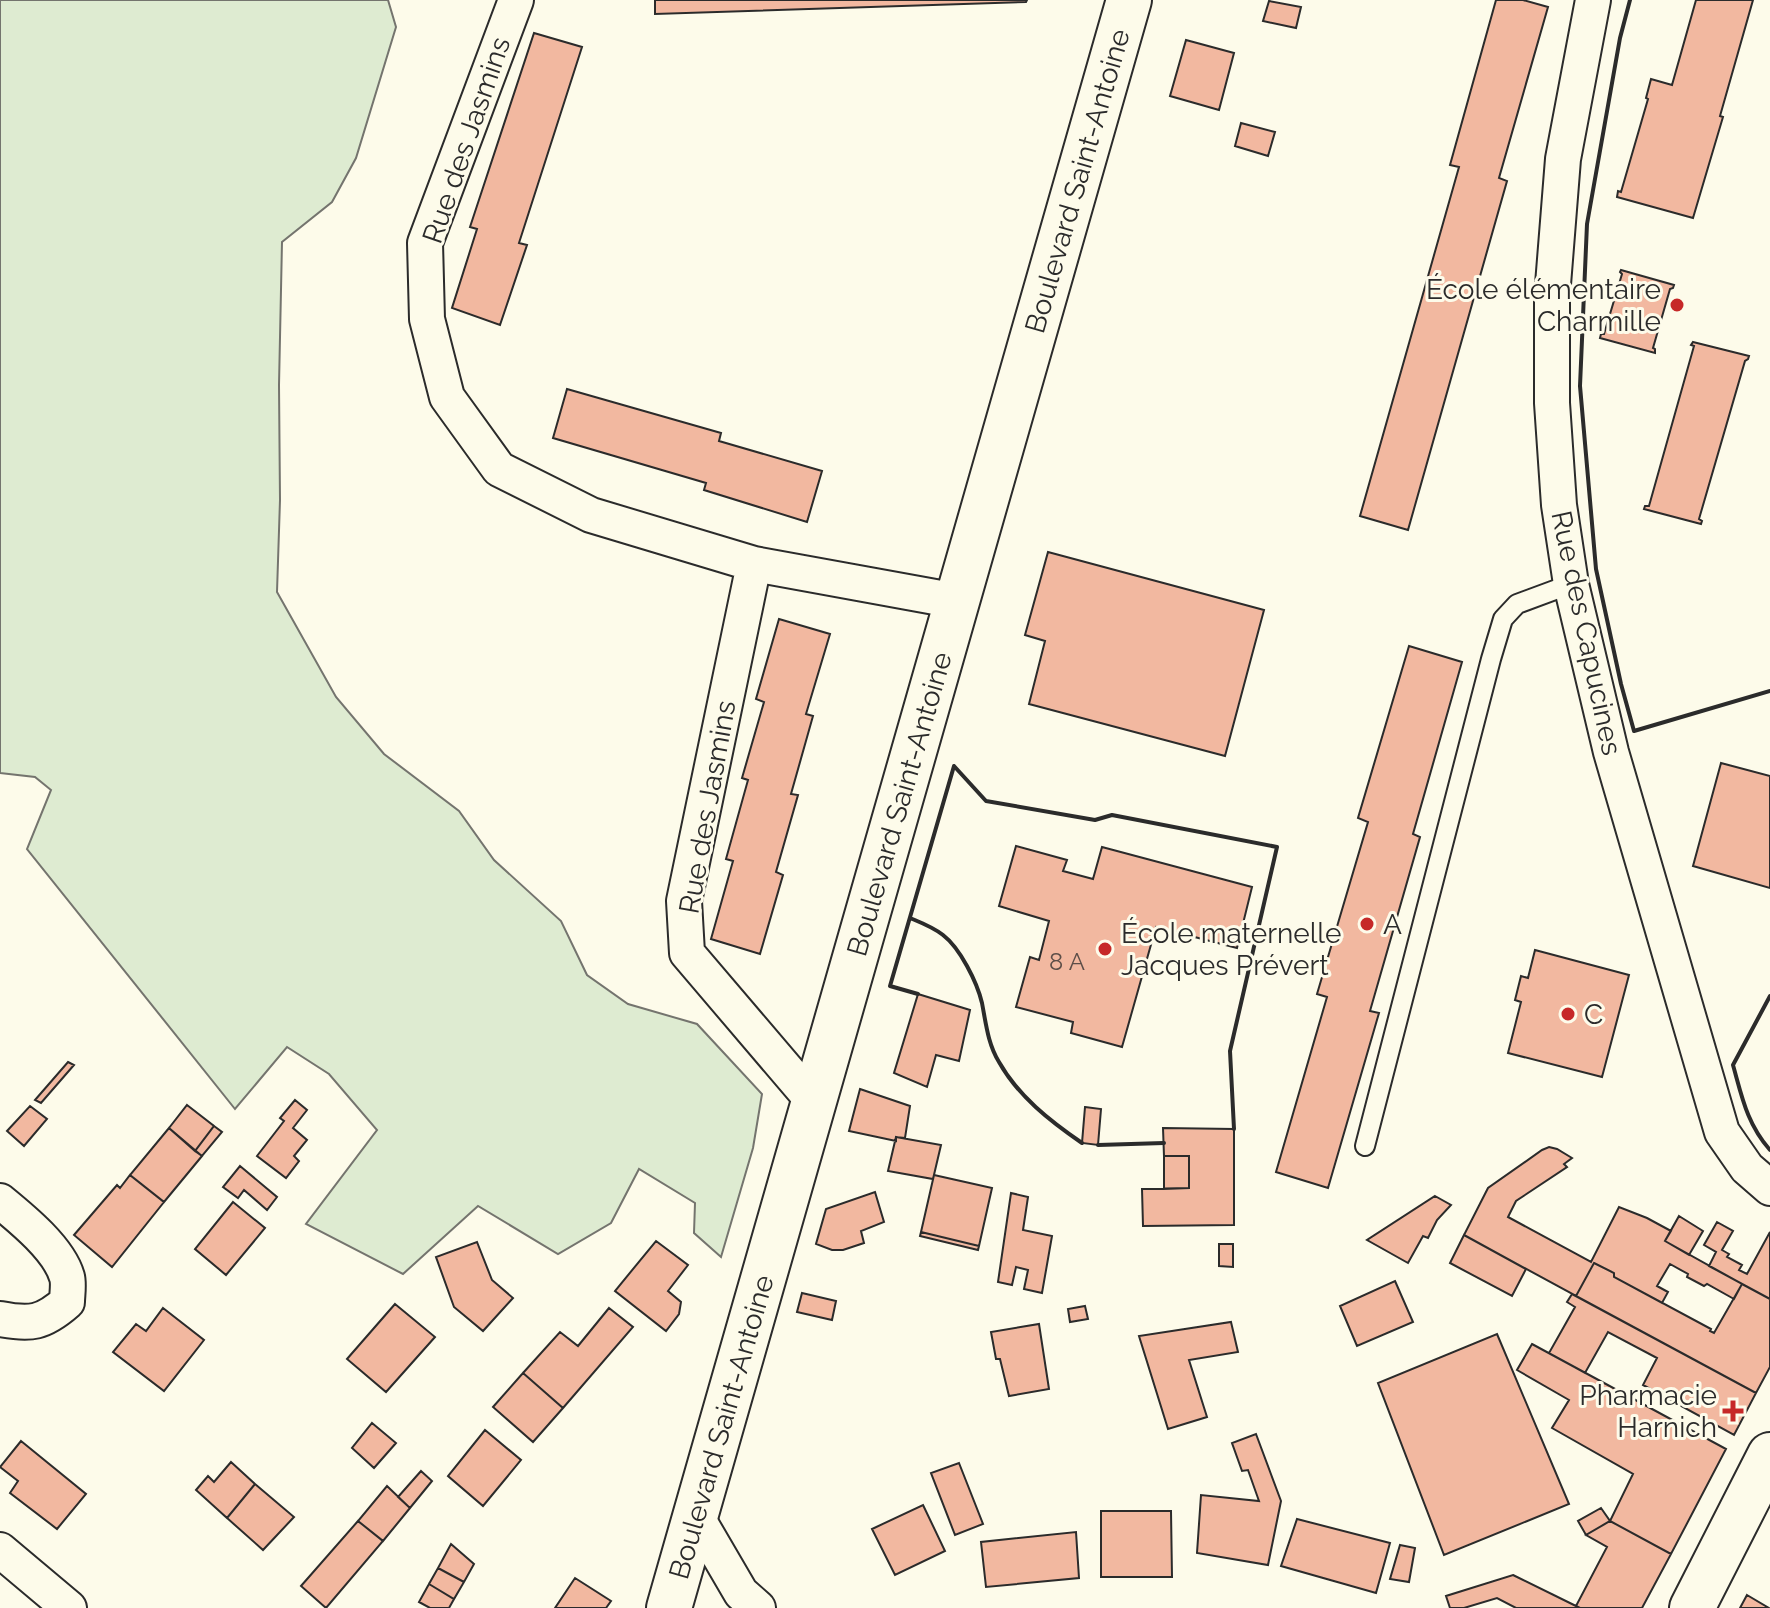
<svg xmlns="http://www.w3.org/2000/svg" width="1770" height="1608" font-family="Raleway,sans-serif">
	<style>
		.green { fill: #deebd1; stroke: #74746e; stroke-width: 2 }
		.building { fill: #f2b8a0; stroke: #2b2b2b; stroke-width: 2 }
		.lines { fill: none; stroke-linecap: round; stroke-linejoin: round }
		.lane-casing { stroke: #2b2b2b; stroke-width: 22 }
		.street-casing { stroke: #2b2b2b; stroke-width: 38 }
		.secondary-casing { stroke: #2b2b2b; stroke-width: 48 }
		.lane { stroke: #fdfbea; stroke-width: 18 }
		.street { stroke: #fdfbea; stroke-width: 34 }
		.secondary { stroke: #fdfbea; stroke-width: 44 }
		.wall { stroke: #2b2b2b; stroke-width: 4 }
		.poi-dot { fill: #c62828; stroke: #fdfbea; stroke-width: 3 }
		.labels { text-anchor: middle; stroke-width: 6; stroke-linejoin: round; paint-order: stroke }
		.number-label { font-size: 24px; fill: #5d4e48 }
		.street-label { font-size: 28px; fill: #2b2b2b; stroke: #fdfbea }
		.poi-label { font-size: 28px; fill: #2b2b2b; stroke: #fdfbea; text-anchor: start }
	</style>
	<rect width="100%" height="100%" fill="#fdfbea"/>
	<!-- green -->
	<path class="green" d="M0,0H388L396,27L356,158L332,202L282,242L279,385L280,500L277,592L336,697L384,754L459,811L494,860L561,921L587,975L628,1004L697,1024L762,1094L753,1148L721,1257L694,1233L695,1203L639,1169L611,1223L558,1254L478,1206L403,1274L306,1224L377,1130L329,1074L287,1047L235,1109L27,849L51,790L35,777L0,773Z"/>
	<!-- building -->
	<path class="building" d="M655,0H1027L1026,2L655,14Z
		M1496,0H1523L1548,7L1499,178L1507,181L1408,530L1360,516L1459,167L1450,165Z
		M1696,0H1753L1720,116L1723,117L1693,218L1617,197L1618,191L1621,192L1648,99L1646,98L1651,79L1672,85Z
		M1269,1L1301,7L1296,28L1263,21Z
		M534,33L582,47L519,243L527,245L500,325L452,308L477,229L470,227Z
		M1186,40L1234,53L1219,110L1170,96Z
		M1241,123L1275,132L1268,156L1235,146Z
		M1621,270L1674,285L1673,288L1670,289L1653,348L1655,349V353L1600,338L1601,334H1604L1622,274L1620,272Z
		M1693,342L1749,356L1748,359L1745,361L1699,519L1702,521L1701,524L1644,509L1645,506H1649L1694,346L1691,345Z
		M567,389L721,433L719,441L822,471L807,522L704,490L706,483L553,438Z
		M1048,552L1264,610L1225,756L1029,704L1045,641L1025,635Z
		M779,619L830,634L806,714L813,716L791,794L798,795L776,872L783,875L760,954L711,939L733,861L726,859L748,780L742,778L764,702L756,699Z
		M1409,646L1462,662L1413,834L1420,837L1370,1011L1379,1013L1328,1188L1276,1172L1327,997L1317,994L1368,822L1358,818Z
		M1721,763L1770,776V888L1693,866Z
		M1016,846L1067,860L1063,871L1093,879L1102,847L1252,887L1237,948L1156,927L1122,1047L1071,1033L1073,1022L1016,1007L1030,957L1039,960L1049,921L999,906Z
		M1535,950L1629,975L1602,1077L1508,1053L1521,1002L1515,1000L1521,976L1528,978Z
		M918,994L970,1010L959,1061L936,1055L927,1087L894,1073Z
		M68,1062L74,1065L41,1103L35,1100Z
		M860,1089L910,1106L905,1138L896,1137V1141L849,1131Z
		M295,1100L307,1110L293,1128L307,1140L294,1156L299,1161L286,1178L257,1156L284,1121L280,1118Z
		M187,1105L214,1126L195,1151L169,1128Z
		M30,1106L47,1119L24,1146L7,1131Z
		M1085,1107L1101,1109L1098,1145L1082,1143Z
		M214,1126L222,1132L202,1156L195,1151Z
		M169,1128L202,1156L164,1202L130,1175Z
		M1163,1128L1234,1129V1225L1143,1226L1142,1189L1189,1188V1156H1164Z
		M896,1137L941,1145L933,1179L888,1171Z
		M1549,1147L1557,1149L1572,1158L1564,1164L1567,1167L1516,1201L1508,1217L1591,1262L1619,1207L1647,1218L1671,1231L1665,1241L1742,1284L1734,1299L1707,1284L1704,1286L1687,1277L1688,1274L1670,1264L1657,1286L1668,1292L1662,1303L1614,1277V1273L1594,1263L1576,1296L1464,1235L1488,1188L1542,1150Z
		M1164,1156H1189V1188L1164,1189Z
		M240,1166L277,1197L267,1210L244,1190L238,1198L223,1187Z
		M130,1175L164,1202L112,1267L74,1235L117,1185L120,1188Z
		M934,1175L992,1188L979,1246L921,1232Z
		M875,1192L884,1222L861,1231L864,1243L843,1250H832L816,1244L826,1209Z
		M1011,1193L1028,1197L1023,1230L1052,1236L1042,1293L1024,1289L1028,1270L1016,1267L1012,1285L998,1282Z
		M1435,1196L1451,1205L1437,1220L1428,1238L1423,1236L1408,1263L1367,1240Z
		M233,1202L265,1228L226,1275L195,1249Z
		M1679,1216L1703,1231L1689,1255L1665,1241Z
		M1717,1222L1733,1231L1722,1250L1729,1254L1727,1257L1742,1265L1739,1270L1747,1274L1770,1232V1299L1709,1266L1716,1252L1704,1245Z
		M921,1232L979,1246L978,1250L920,1236Z
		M1464,1235L1526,1269L1512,1296L1450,1263Z
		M656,1241L688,1265L668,1291L681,1302L679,1314L666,1331L615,1291Z
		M477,1242L492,1280L513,1298L483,1331L454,1307L436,1257Z
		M1219,1244H1233V1267L1219,1266Z
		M1594,1263L1614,1273V1277L1711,1329L1710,1331L1714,1333L1742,1284L1770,1299V1367L1756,1393L1576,1296Z
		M1395,1281L1413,1322L1357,1346L1340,1306Z
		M802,1293L836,1301L832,1320L797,1312Z
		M1572,1294L1756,1393L1734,1435L1643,1385L1657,1358L1608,1332L1585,1373L1549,1353L1575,1307L1567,1302Z
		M395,1304L435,1337L386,1392L347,1359Z
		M1085,1306L1088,1319L1070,1322L1068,1309Z
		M163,1308L204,1340L164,1391L113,1352L136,1324L146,1331Z
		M609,1308L633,1327L563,1408L523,1373L560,1332L578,1346Z
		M1231,1322L1238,1352L1189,1360L1207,1417L1168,1429L1139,1336Z
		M1039,1324L1049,1389L1009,1396L1000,1359H996L991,1332Z
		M1497,1334L1569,1504L1444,1555L1378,1383Z
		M1532,1344L1726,1449L1671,1554L1610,1521L1633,1474L1552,1428L1569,1400L1517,1370Z
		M523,1373L563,1408L533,1442L493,1407Z
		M372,1423L396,1443L374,1468L352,1448Z
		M485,1430L521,1460L483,1506L448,1476Z
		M1256,1434L1281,1501L1268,1565L1197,1553L1201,1495L1259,1501L1248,1470L1242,1471L1232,1443Z
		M21,1441L86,1494L57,1529L10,1493L18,1481L0,1467Z
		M231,1462L255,1484L227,1518L196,1490L208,1476L214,1482Z
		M959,1463L983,1524L955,1535L931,1473Z
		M421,1471L432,1481L410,1508L398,1497Z
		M255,1484L294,1517L263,1550L227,1518Z
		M387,1486L410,1508L383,1541L358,1521Z
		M923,1505L945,1551L895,1575L872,1529Z
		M1601,1508L1610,1521L1586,1535L1578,1521Z
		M1101,1511H1171L1172,1577H1101Z
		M1297,1519L1390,1543L1376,1593L1281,1566Z
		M358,1521L383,1541L326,1608L301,1586Z
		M1610,1521L1671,1554L1642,1608H1580L1576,1606L1607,1547L1586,1535Z
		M1076,1532L1079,1578L986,1587L981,1542Z
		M451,1544L474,1564L464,1582L438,1568Z
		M1400,1545L1415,1548L1409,1582L1390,1579Z
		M438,1568L464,1582L454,1599L429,1584Z
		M1513,1575L1576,1606L1580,1608H1516L1497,1598L1464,1608H1450L1446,1596Z
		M575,1578L611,1601L606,1608H555Z
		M429,1584L454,1599L449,1608H430L419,1602Z
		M1747,1595L1769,1608H1740Z"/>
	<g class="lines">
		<defs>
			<path id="lane" d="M1365,1146L1491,659L1503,619L1517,604L1571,584"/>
			<path id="street" d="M516,0L425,243L427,319L447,397L499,469L591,515L754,564L684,901L687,953L814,1102
				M1593,0L1563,159L1552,297V403L1559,505L1571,584L1611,752L1722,1132L1747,1168L1770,1188
				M754,564L957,601
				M0,1201C22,1219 59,1249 67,1277C69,1284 67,1295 67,1302C43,1323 31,1325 0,1319
				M696,1516L741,1593L758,1608
				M0,1550L69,1608"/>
			<path id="secondary" d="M669,1608L1129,0
				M1692,1608L1770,1455"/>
		</defs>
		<!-- lane casing -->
		<use href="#lane" class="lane-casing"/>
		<!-- street casing -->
		<use href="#street" class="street-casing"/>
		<!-- secondary casing -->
		<use href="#secondary" class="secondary-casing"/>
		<!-- lane -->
		<use href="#lane" class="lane"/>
		<!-- street -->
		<use href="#street" class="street"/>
		<!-- secondary -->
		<use href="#secondary" class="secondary"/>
		<!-- wall -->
		<path class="wall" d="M1630,0L1620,38L1587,224L1580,386L1596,569L1621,684L1634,731L1770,691
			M910,918C922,923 933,927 943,935C960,948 977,982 982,1003C986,1024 988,1044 999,1062C1018,1096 1050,1121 1082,1143
			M918,994L890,986L954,766L986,801L1095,820L1112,815L1277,847L1230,1051L1234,1129
			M1770,996L1733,1065C1742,1097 1747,1124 1770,1150
			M1098,1145L1164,1143"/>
	</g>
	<!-- markers -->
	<g class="poi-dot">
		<circle cx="1677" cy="305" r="8"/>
		<circle cx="1367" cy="924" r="8"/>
		<circle cx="1105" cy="949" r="8"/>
		<circle cx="1568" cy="1014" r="8"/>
		<path d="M1729 1399h8v8h8v8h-8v8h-8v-8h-8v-8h8z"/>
	</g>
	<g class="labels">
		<!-- number labels -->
		<g class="number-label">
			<text x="1067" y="970">8 A</text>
		</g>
		<!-- street labels -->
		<g class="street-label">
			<text transform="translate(466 140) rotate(-71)" y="10">Rue des Jasmins</text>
			<text transform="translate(1077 181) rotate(-74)" y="10">Boulevard Saint-Antoine</text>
			<text transform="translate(1587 633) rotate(78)" y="10">Rue des Capucines</text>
			<text transform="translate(899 804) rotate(-74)" y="10">Boulevard Saint-Antoine</text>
			<text transform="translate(707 807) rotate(-80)" y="10">Rue des Jasmins</text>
			<text transform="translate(721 1427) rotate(-74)" y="10">Boulevard Saint-Antoine</text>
		</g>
		<!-- poi labels -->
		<g class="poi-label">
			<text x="1661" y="299" text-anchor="end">École élémentaire<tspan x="1661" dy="32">Charmille</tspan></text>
			<text x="1383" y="934">A</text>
			<text x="1121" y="943">École maternelle<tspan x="1121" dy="32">Jacques Prévert</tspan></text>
			<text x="1584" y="1024">C</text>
			<text x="1717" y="1405" text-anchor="end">Pharmacie<tspan x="1717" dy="32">Harnich</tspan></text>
		</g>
	</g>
</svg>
